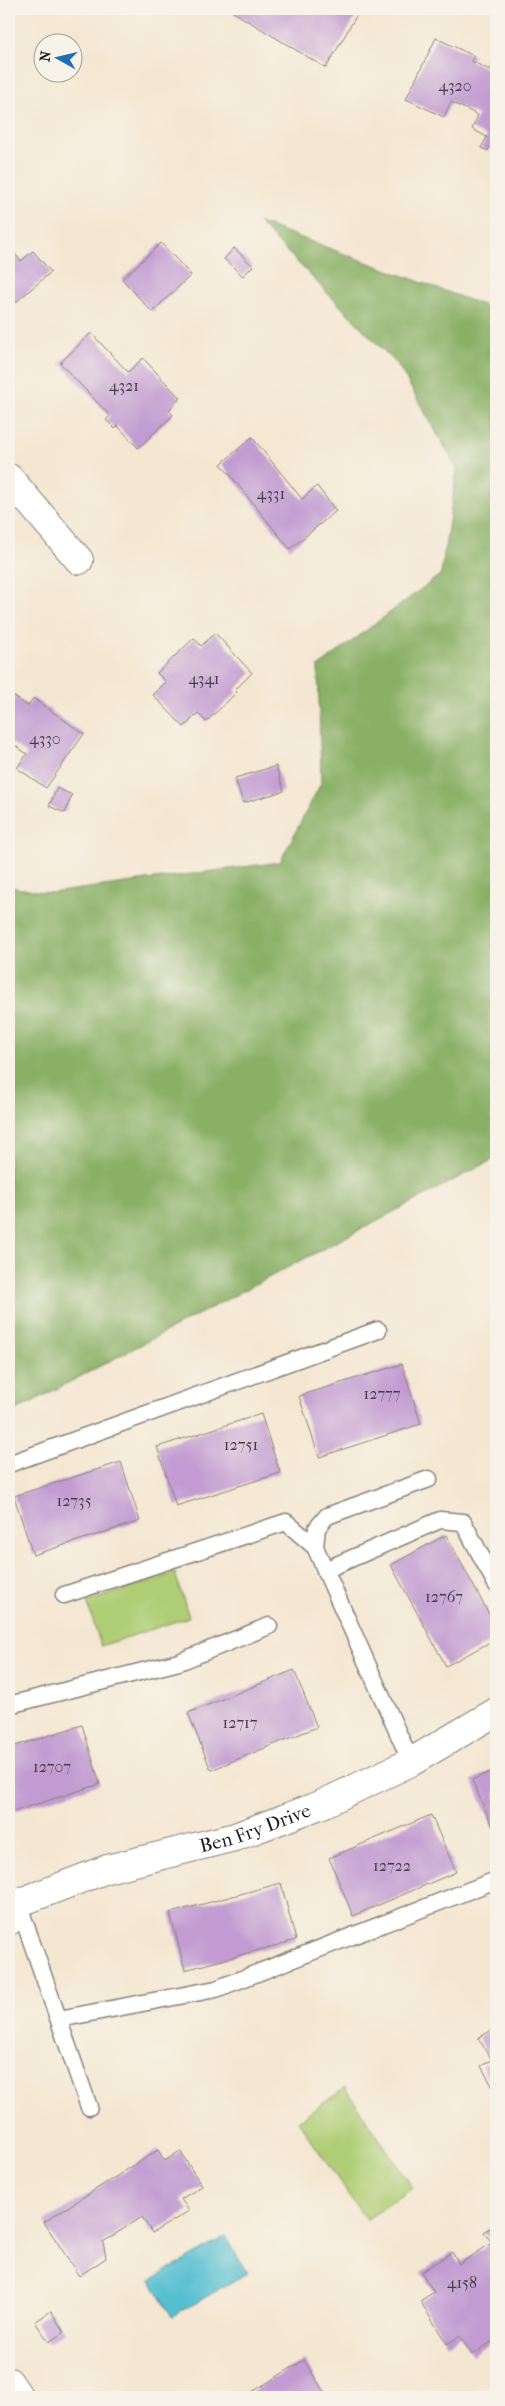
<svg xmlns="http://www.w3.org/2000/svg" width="505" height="2406" font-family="'IM FELL French Canon',serif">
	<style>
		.green { fill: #aecd74; stroke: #657448 }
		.forest { fill: #8ab066; stroke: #536641 }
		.water { fill: #54bfd0; stroke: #386e76 }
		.building { fill: #c19bd1 }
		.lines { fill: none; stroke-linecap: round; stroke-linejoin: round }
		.service-casing { stroke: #888277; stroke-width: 19 }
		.minor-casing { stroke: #888277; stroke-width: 30 }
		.service { stroke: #fff; stroke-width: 16 }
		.minor { stroke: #fff; stroke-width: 28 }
		.labels { text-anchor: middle; stroke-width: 4; stroke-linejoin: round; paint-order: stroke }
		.number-label { font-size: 16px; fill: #453c49 }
		.street-label { font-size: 19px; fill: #1c1c1c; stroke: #f7f3e8 }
	</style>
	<rect width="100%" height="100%" fill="#f7f3e8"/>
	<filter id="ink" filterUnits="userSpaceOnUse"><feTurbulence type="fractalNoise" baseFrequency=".02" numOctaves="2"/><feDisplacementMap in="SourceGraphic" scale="10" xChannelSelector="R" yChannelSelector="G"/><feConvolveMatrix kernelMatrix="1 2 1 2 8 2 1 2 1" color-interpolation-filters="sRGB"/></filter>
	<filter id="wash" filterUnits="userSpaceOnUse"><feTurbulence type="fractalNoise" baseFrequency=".0096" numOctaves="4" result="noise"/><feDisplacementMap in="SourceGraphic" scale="20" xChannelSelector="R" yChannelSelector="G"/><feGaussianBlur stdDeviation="1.12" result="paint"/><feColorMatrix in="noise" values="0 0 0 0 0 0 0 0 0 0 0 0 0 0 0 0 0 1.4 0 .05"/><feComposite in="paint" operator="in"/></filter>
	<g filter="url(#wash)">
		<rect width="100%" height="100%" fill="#f4e7d2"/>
		<!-- green -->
		<path class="green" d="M175,1573L189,1617L101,1646L87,1602Z
			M345,2088L413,2188L366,2220L298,2121Z"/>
		<!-- forest -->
		<path class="forest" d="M258,222L496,310V1158L9,1414V887L51,893L280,862L321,783L318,667L441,574L457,469L398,365Z"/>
		<!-- water -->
		<path class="water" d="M226,2236L247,2273L172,2317L151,2280Z"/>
		<g id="blocks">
			<!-- building -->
			<path class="building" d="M228,9H355L359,11L326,68Z
				M436,38L474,56L471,61L490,70L493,63L496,65V134L488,151L481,148L487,137L472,129L478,115L451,102L444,117L406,99Z
				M161,243L191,275L152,312L122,279Z
				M9,247L21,261L33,251L51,272L9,308Z
				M234,248L253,266L243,276L224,259Z
				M91,333L128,372L143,358L180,398L169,410L173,415L138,448L118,426L115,429L106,420L110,416L60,363Z
				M252,437L302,499L317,486L336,511L290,549L221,464Z
				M215,633L252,673L235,690L237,692L206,722L198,713L184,727L153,695L166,682L157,673L194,638L201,646Z
				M9,693L28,706L33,698L84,734L46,788L17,768L27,754L9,741Z
				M276,766L284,791L243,803L235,778Z
				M57,788L72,795L65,813L49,806Z
				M402,1364L421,1424L319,1457L299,1396Z
				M261,1414L280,1473L176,1506L157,1447Z
				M121,1462L140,1521L33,1555L14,1496Z
				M446,1535L496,1627V1639L446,1666L391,1565Z
				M294,1670L317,1727L211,1770L188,1713Z
				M82,1725L100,1784L9,1813V1748Z
				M496,1769V1834L472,1780Z
				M431,1815L456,1872L353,1916L329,1858Z
				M281,1883L296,1940L185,1970L170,1913Z
				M496,2028V2093L481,2066L492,2060L478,2038Z
				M158,2150L165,2161L180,2151L202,2186L181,2199L189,2211L152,2233L142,2217L103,2242L106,2258L79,2276L44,2222Z
				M496,2224V2339L472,2355L460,2336L447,2344L420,2301L434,2292L421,2272L452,2252L459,2264L492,2243L484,2232Z
				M51,2311L64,2332L49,2342L35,2322Z
				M304,2360L327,2397H244Z"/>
		</g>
	</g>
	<g filter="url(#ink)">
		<use href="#blocks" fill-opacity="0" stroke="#888277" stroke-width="1"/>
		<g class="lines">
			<defs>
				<path id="service" d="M9,1464L378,1330
					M325,1570L440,1520L463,1522L496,1584
					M64,1595L286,1522L315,1547
					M9,1705L179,1662L269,1626
					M411,1762L315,1547L317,1528L327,1516L429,1479
					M18,1903L89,2107
					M59,2019L216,1989L496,1880"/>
				<g id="minor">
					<path d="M9,478L79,560"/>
					<path id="s1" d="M9,1921L18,1903L107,1869L235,1837L320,1805L411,1762L496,1712"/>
					<path d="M9,2382L19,2397"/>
				</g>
			</defs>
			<!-- service casing -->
			<use href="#service" class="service-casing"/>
			<!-- minor casing -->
			<use href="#minor" class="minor-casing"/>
			<!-- service -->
			<use href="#service" class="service"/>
			<!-- minor -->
			<use href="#minor" class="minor"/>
		</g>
	</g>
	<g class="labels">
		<!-- number labels -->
		<g class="number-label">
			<text x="455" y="91">4320</text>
			<text x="124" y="391">4321</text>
			<text x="271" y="499">4331</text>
			<text x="204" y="684">4341</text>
			<text x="45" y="744">4330</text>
			<text x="382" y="1399">12777</text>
			<text x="241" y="1450">12751</text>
			<text x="74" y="1506">12735</text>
			<text x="444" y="1602">12767</text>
			<text x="240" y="1728">12717</text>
			<text x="52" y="1772">12707</text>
			<text x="392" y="1871">12722</text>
			<text x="462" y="2288">4158</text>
		</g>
		<!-- street labels -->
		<g class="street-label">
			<text dy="7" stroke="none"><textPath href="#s1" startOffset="269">Ben Fry Drive</textPath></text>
		</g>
	</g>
	<!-- margin -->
	<rect width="505" height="2406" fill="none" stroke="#f7f3e8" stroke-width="30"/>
	<!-- north arrow -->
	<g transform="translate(58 58) rotate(278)"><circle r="24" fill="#f7f3e8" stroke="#9f9d96"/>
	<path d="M0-4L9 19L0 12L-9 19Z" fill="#1f6fb2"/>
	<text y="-8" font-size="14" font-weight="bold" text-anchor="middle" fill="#1c1c1c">N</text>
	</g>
</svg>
